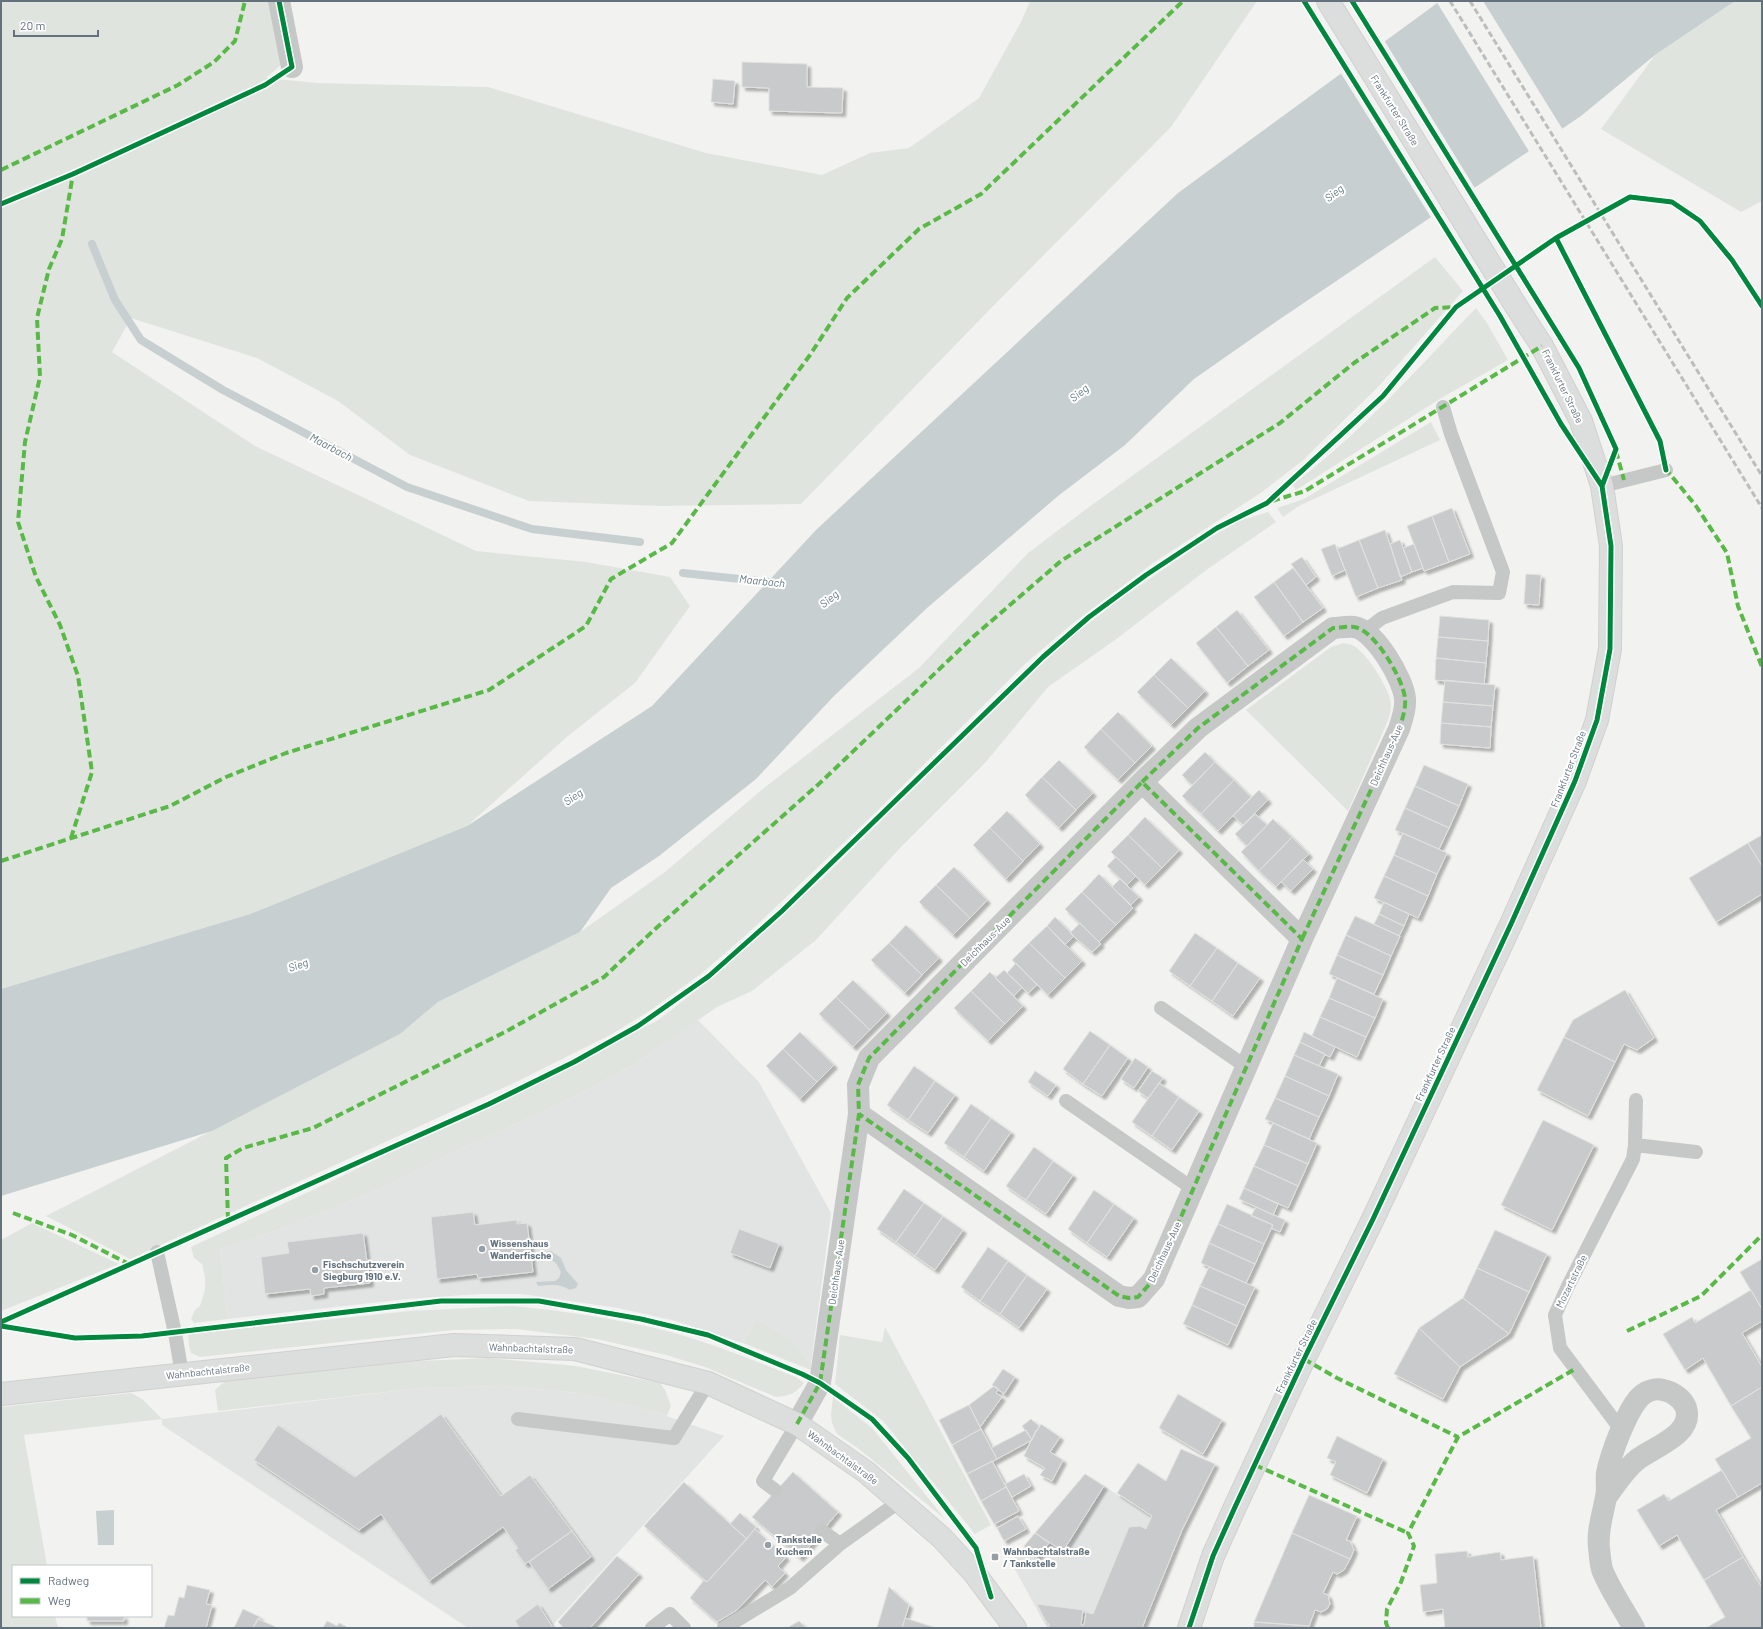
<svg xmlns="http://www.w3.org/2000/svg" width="1763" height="1629" font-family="Barlow,sans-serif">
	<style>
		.built { fill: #e2e4e3 }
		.green { fill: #e0e4de }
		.water { fill: #c7cfd1 }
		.pier { fill: #f2f2f0 }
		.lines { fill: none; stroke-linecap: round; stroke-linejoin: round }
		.stream { stroke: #c7cfd1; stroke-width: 8 }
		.building { fill: #c9cacb; stroke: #e1e1e0; filter: url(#shadow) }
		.secondary-casing { stroke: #d0d0d0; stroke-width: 24 }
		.lane { stroke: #c6c8c8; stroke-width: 14 }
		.street { stroke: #c6c8c8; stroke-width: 22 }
		.secondary { stroke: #dcdddd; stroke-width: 22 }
		.rail { stroke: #bcbdbe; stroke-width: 3; stroke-dasharray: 6 3; stroke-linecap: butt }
		.quiet { stroke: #58b947; stroke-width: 4; stroke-dasharray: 8 4; stroke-linecap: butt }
		.cycleway-casing { stroke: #fff; stroke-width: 8 }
		.cycleway { stroke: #00873e; stroke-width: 5 }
		.poi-dot { fill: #969fa6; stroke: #fff; stroke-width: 1.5 }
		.labels { text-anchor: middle; stroke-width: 4; stroke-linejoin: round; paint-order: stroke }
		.street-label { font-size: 10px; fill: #64727e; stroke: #fff }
		.poi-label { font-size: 10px; font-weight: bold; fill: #64727e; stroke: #fff; text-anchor: start }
		.water-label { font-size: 11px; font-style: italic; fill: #657a83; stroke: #fff }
	</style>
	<defs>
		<filter id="shadow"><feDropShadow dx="3.5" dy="3.5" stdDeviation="1" flood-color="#0004"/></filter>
	</defs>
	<rect width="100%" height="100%" fill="#f2f2f0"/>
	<!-- built -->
	<path class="built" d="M698,1020L759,1082L831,1213L811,1364L792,1340L756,1318L743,1343L672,1320L618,1308L522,1294H479L407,1299L228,1319L220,1250L286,1227L380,1189L444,1157L578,1095L638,1062Z
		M502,1386L578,1393L652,1411L724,1436L550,1628H468L162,1425V1419L422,1388Z
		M1085,1474L1151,1516L1182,1530L1147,1620H1145L1142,1628H1047L1011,1562Z"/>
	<!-- green -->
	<path class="green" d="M1,1H276L283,63L266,78L317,83L488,87L706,153L822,175L870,153L909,148L979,98L1022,20L1030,1H1257L1171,127L997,302L801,504L660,506L529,501L410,455L338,401L257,358L131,318L112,352L255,446L476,551L586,562L670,577L690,606L635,683L568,736L467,826L250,914L1,989Z
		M1735,1H1762V201L1741,212L1601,129L1655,55Z
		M1435,257L1463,291L1379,386L1302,461L1262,492L1153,563L1072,624L1026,663L875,813L745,936L702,973L651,1010L612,1034L516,1082L130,1259L46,1216L400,1034L438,1002L580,932L665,872L764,788L919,668L1028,553L1085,510Z
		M1476,308L1487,323L1508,360L1443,397L1296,490L1292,485C1360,434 1417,369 1476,308Z
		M1431,422L1440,440L1299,506L1283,517L1277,508L1304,499Z
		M1268,512L1276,522L1209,568L1115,640L1048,687L985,763L899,849L816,940L752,991L717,1007L638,1062L578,1095L444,1157L380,1189L286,1227L220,1250L228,1319L194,1323L191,1319L195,1310L200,1306L205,1290V1277L202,1264L194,1258L191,1247L336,1179L657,1021L711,979L823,878L1035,670L1080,630L1123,597L1208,539L1239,521Z
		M1344,643C1349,644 1354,645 1358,649C1369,658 1390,689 1391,704C1391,711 1389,718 1386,725L1348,811L1246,710L1331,647Z
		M32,1223L119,1264L1,1311V1240Z
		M512,1306C565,1311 619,1319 671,1332C714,1344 755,1361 796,1377L804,1383C796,1393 790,1396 776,1397L705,1367L666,1355L597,1339L516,1329L453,1330L200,1357L191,1353L189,1345L188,1334L410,1311Z
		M756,1318L792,1340L811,1364V1370L743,1343Z
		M885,1327L991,1525L975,1534L883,1421L835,1384L840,1335L882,1342Z
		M489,1358L576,1366L660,1383L665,1390L671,1406L667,1416L652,1411L578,1393L502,1386L422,1388L218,1411L215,1390L225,1381L419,1361Z
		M131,1393L142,1399L162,1419L24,1435L47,1566H13V1616H55L58,1628H1V1407Z
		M833,1397L873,1429L945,1519L859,1449L837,1434L832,1423L831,1413Z"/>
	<!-- water -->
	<path class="water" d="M1440,1H1735L1655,55L1581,116L1277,321L1194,379L1125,445L1058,496L927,608L834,696L756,779L659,856L611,888L580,932L438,1002L400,1034L212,1131L1,1196V989L250,914L467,826L652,706L816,530L1178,193Z
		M551,1251L561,1258L566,1270L578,1284L576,1288L570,1290C559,1283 550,1285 538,1286L536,1282L555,1281L559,1278L561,1272L556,1263L546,1256V1252Z
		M114,1510V1545H98L96,1511Z"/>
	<!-- pier -->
	<path class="pier" d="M1436,1H1483L1563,130L1530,153Z
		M1384,40L1476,190L1432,219L1340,72Z"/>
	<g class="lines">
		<!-- stream -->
		<path class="stream" d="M92,244L115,300L141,340L223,390L407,487L532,529L640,542
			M683,573L778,583"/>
	</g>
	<!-- building -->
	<path class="building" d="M742,62L807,64V87L843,88L842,113L769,111V88L742,87Z
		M713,79L735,81L733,104L711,102Z
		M1452,508L1470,554L1449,562L1432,516Z
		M1432,516L1449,562L1424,571L1407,526Z
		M1385,530L1402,580L1378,588L1359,540Z
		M1359,540L1378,588L1356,597L1337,549Z
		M1400,540L1412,572L1400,577L1390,544Z
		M1335,544L1345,570L1332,576L1321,549Z
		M1414,544L1423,568L1412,572L1403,548Z
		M1302,557L1316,577L1306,585L1291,564Z
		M1293,568L1323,608L1303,622L1274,582Z
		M1526,574L1541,575L1539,605L1524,604Z
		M1274,582L1303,622L1284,636L1254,597Z
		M1237,610L1269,650L1248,666L1216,627Z
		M1440,616L1489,620L1488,641L1438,637Z
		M1216,627L1248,666L1227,683L1196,643Z
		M1438,637L1488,641L1486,663L1436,658Z
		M1171,658L1205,691L1188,708L1154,675Z
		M1436,658L1486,663L1484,684L1435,680Z
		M1154,675L1188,708L1171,725L1137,692Z
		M1445,680L1495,685L1493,706L1443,702Z
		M1443,702L1493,706L1491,727L1441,723Z
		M1118,712L1152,746L1135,763L1101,729Z
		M1441,723L1491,727L1490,748L1440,744Z
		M1101,729L1135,763L1118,780L1084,747Z
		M1205,752L1215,762L1192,785L1182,775Z
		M1059,760L1093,793L1076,810L1042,777Z
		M1215,762L1234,780L1201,814L1182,796Z
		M1424,765L1468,784L1459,806L1415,786Z
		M1042,777L1076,810L1059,828L1025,795Z
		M1234,780L1251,797L1218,831L1201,814Z
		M1415,786L1459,806L1449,828L1405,808Z
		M1259,790L1268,800L1243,825L1233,816Z
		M1405,808L1449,828L1439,849L1395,830Z
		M1007,811L1040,844L1023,861L990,828Z
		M1255,814L1267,825L1247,846L1235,834Z
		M1145,817L1179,850L1162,868L1128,835Z
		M1273,819L1292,837L1259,871L1241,852Z
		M990,828L1023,861L1006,879L973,845Z
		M1403,833L1447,853L1437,874L1394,855Z
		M1128,835L1162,868L1145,885L1111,852Z
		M1762,835V866L1748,843Z
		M1292,837L1309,854L1276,887L1259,871Z
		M1748,843L1762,866V894L1716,922L1689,878Z
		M1394,855L1437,874L1428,896L1384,876Z
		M1116,857L1136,876L1127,885L1107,866Z
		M1303,859L1313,869L1291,891L1281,882Z
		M954,867L987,900L970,918L936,885Z
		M1099,874L1133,908L1116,925L1082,892Z
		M1384,876L1428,896L1418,918L1374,898Z
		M1120,879L1139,897L1131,905L1112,887Z
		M936,885L970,918L953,935L919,902Z
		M1082,892L1116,925L1099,942L1065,909Z
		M1384,902L1409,914L1404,926L1379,914Z
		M1379,914L1404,926L1399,936L1374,924Z
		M1355,916L1400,936L1391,956L1346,935Z
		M1055,917L1074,936L1065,945L1047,926Z
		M1080,923L1101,944L1092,952L1070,933Z
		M906,925L939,958L922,975L889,943Z
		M1047,926L1082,961L1065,978L1029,943Z
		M1195,933L1217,948L1190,986L1169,971Z
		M1346,935L1391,956L1383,975L1337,955Z
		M889,943L922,975L905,993L871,960Z
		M1029,943L1065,978L1048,995L1012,960Z
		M1217,948L1238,963L1212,1001L1190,986Z
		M1337,955L1383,975L1374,994L1329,974Z
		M1016,963L1037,985L1028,993L1007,973Z
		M1238,963L1260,978L1233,1016L1212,1001Z
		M1004,970L1022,987L1014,996L995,978Z
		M990,972L1023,1006L1005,1024L971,991Z
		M1337,978L1383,999L1375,1018L1329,998Z
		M853,980L887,1013L870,1030L836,997Z
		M1625,990L1654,1038L1637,1050L1624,1044L1615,1062L1564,1037L1573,1020Z
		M971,991L1005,1024L988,1041L954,1008Z
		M836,997L870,1030L853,1047L819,1014Z
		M1329,998L1375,1018L1366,1037L1320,1017Z
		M1320,1017L1366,1037L1357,1057L1312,1036Z
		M1090,1031L1110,1045L1083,1084L1063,1069Z
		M800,1032L834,1065L817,1082L783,1049Z
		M1304,1032L1335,1047L1330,1057L1300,1042Z
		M1564,1037L1615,1062L1588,1116L1537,1090Z
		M1300,1042L1325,1054L1319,1066L1294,1055Z
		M1110,1045L1128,1058L1102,1096L1083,1084Z
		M783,1049L817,1082L800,1099L766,1066Z
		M1294,1055L1338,1074L1329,1096L1285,1076Z
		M1135,1058L1148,1067L1134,1088L1121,1079Z
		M914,1066L935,1081L908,1120L887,1105Z
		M1035,1071L1056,1085L1048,1096L1028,1082Z
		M1152,1071L1163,1078L1148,1098L1138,1091Z
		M1285,1076L1329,1096L1319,1117L1275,1098Z
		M935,1081L955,1095L928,1133L908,1120Z
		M1159,1083L1179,1097L1152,1136L1132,1122Z
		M1179,1097L1199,1111L1172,1150L1152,1136Z
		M1275,1098L1319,1117L1309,1139L1265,1119Z
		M971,1104L991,1118L964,1157L944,1143Z
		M991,1118L1011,1132L984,1171L964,1157Z
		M1543,1120L1594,1145L1552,1230L1501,1205Z
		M1273,1123L1317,1143L1308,1164L1264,1145Z
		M1264,1145L1308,1164L1298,1186L1254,1166Z
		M1034,1147L1053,1161L1026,1200L1006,1186Z
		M1053,1161L1073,1175L1046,1214L1026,1200Z
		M1254,1166L1298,1186L1288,1208L1244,1188Z
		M1244,1188L1278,1204L1273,1215L1239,1199Z
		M904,1189L924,1203L896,1242L877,1229Z
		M1094,1190L1114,1204L1087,1243L1068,1229Z
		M924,1203L943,1216L915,1256L896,1242Z
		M1114,1204L1134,1218L1107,1257L1087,1243Z
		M1227,1204L1273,1225L1264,1244L1218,1224Z
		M1256,1207L1285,1220L1280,1232L1271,1228L1273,1225L1251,1216Z
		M473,1212L475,1225L517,1220V1224L527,1223L533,1272L478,1278L477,1274L437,1279L431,1217Z
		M943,1216L963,1230L935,1270L915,1256Z
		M1218,1224L1264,1244L1255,1264L1209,1243Z
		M739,1229L779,1244L770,1268L730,1253Z
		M1495,1230L1547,1254L1529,1292L1477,1268Z
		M363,1233L370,1283L324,1288V1294L311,1296L310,1289L265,1294L261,1257L289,1253L287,1242Z
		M1209,1243L1255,1264L1246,1283L1201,1263Z
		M988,1247L1008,1261L980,1301L961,1287Z
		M1762,1259V1309L1740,1272Z
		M1008,1261L1027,1275L1000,1314L980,1301Z
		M1209,1267L1255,1287L1246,1306L1200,1286Z
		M1477,1268L1529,1292L1509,1334L1463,1298Z
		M1027,1275L1047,1289L1019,1328L1000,1314Z
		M1200,1286L1246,1306L1237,1326L1192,1305Z
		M1751,1290L1762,1309V1321L1742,1333L1762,1367V1387L1731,1406L1703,1358L1685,1370L1663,1334L1692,1317L1695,1323Z
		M1463,1298L1509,1334L1460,1367L1419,1328Z
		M1192,1305L1237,1326L1228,1345L1183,1324Z
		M1419,1328L1460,1367L1443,1399L1394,1374Z
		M1003,1369L1015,1377L1004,1394L992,1385Z
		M994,1386L999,1389L996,1393L1002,1397L980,1427L969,1405Z
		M1762,1387V1483L1738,1497L1715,1459L1751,1438L1731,1406Z
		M1178,1394L1222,1420L1203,1454L1159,1428Z
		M969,1405L981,1429L952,1445L939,1420Z
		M441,1414L501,1496L530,1475L572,1531L525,1564L515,1550L518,1548L503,1527L429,1581L381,1514L359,1530L254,1460L278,1425L355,1477Z
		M1031,1419L1039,1426L1032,1440L1022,1426Z
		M1041,1424L1060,1437L1050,1452L1063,1460L1052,1481L1040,1475L1045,1468L1024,1456L1036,1430L1037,1431Z
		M981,1429L997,1459L967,1474L952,1445Z
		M1026,1430L1032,1440L997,1459L991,1448Z
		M1337,1436L1383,1459L1367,1493L1330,1475L1336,1462L1327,1458Z
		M1181,1449L1215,1464L1182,1530L1142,1628H1049V1624L1045,1620L1037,1604L1083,1610L1081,1625H1084L1086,1612L1093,1614L1129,1527L1140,1526L1146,1529L1152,1516L1117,1493L1138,1463L1166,1481Z
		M992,1461L1006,1487L981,1501L967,1474Z
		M1722,1470L1738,1497L1716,1510L1743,1557L1704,1580L1677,1535L1659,1546L1637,1510L1664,1494L1669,1501Z
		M793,1472L838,1512L800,1558L752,1517Z
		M1024,1474L1031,1486L1012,1497L1005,1484Z
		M1085,1474L1104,1486L1063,1551L1035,1533Z
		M684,1482L747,1539L707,1582L644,1526Z
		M1006,1487L1019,1511L994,1524L981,1501Z
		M1309,1495L1357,1516L1346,1540L1350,1541L1354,1550L1350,1559L1292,1533Z
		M740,1513L756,1527L747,1539L730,1524Z
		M1018,1516L1026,1529L1004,1541L997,1528Z
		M755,1529L786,1557L778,1566L785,1573L772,1587L765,1580L737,1610L717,1622L690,1598L704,1580L707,1582Z
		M572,1531L591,1557L548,1589L529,1562Z
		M1035,1533L1049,1543L1037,1557L1024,1546Z
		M1292,1533L1350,1559L1344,1570L1337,1574L1333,1572L1323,1593L1328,1595L1330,1604L1327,1609L1321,1612L1315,1610L1309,1626L1254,1622Z
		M1467,1551L1468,1557L1500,1552L1501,1560L1533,1556L1541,1628H1445L1443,1609L1423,1612L1420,1585L1437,1583L1435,1554Z
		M617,1556L639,1574L590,1628H564L558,1622Z
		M1743,1557L1762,1588V1628H1706L1725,1617L1704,1580Z
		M187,1585L210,1590L206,1604L212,1605L206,1628H164L168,1615L174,1616L179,1597L184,1598Z
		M889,1587L909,1605L902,1628H877Z
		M538,1604L553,1628H520L515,1621Z
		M243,1609L260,1617L253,1628H234Z
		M87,1616H124V1621H87Z
		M258,1618V1619L278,1628H253Z
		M905,1618L936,1628H902Z
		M327,1621L337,1626L339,1623L349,1628H323Z
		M799,1621L806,1628H787Z
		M1254,1622L1309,1626L1308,1628H1254Z"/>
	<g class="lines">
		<defs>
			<path id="secondary" d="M1,1394L454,1345L575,1349L708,1383L797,1424L866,1472L942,1538L975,1574L1015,1628
				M1189,1628L1213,1556L1235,1507L1304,1359L1373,1219L1511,924L1575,781L1597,720L1610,649L1611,546L1602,486L1581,421L1542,346L1516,306L1328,1"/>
		</defs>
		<!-- secondary casing -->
		<use href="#secondary" class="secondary-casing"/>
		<!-- lane -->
		<path class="lane" d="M1602,486L1666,470
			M1365,631L1382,618L1453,592L1499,593L1503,572L1451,434L1443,407
			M1161,1008L1245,1066
			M1066,1101L1192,1188
			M1635,1145L1636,1100
			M157,1252L175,1333L182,1374
			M518,1419L674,1438L708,1383
			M1622,1431L1560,1348L1555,1315L1568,1286L1633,1159L1635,1145L1696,1152
			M775,1490L763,1481L797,1424
			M822,1531L840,1544L900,1501
			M652,1628L670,1614L684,1628
			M724,1628L790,1588L840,1544"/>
		<!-- street -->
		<path class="street" d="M279,1L292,67
			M1142,782L1198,728L1333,628C1339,628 1347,626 1354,627C1374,629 1404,680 1405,699C1406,709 1402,720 1399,729L1302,939
			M797,1424L820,1383L859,1114L858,1085L869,1058L1142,782L1302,939L1154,1279L1138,1297L1129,1298L1119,1296L859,1114
			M1607,1496C1616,1484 1625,1469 1638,1459C1654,1447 1694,1434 1686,1408C1683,1399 1673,1392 1663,1390C1655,1388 1645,1391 1639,1398C1626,1413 1611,1453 1607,1473C1606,1481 1608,1489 1606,1497C1603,1514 1597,1530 1599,1548C1600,1555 1600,1565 1603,1572C1611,1591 1624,1610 1634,1628"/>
		<!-- secondary -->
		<use href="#secondary" class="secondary"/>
		<!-- rail -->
		<path class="rail" d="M1450,1L1762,508
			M1470,1L1762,476"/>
		<!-- quiet -->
		<path class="quiet" d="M1,170L178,85L214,62L235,41L245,1
			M1616,451L1624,480
			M1665,468L1696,506L1727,553L1738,606L1762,667
			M1272,501L1305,491L1542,346
			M1142,782L1198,728L1333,628C1339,628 1347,626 1354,627C1374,629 1404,680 1405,699C1406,709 1402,720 1399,729L1302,939
			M71,838L92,772L78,676L60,625L36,577L18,522L25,442L40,377L37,318L49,269L62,239L73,174
			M1,861L170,806L226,777L286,753L489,690L586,626L611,579L672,543L810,355L847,298L919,229L981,194L1183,1
			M13,1213L72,1235L129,1264
			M228,1220L226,1158L243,1148L313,1128L505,1032L604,977L654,930L821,782L974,636L1061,561L1280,423L1354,363L1435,308L1456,307
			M1627,1331L1701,1296L1762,1235
			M1304,1359L1337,1378L1458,1437
			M797,1424L820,1383L859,1114L858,1085L869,1058L1142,782L1302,939L1154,1279L1138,1297L1129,1298L1119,1296L859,1114
			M1255,1465L1408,1533
			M1388,1628L1386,1623L1387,1609L1401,1582L1414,1546L1408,1533L1458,1437L1575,1369"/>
		<defs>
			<path id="cycleway" d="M1352,1L1579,368L1616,449L1602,486
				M1,204L73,174L265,85L292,67L279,1
				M1556,238L1660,441L1666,470
				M1,1322L489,1104L574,1062L638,1026L709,976L782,911L1043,657L1089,617L1146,575L1217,528L1267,503L1383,396L1456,307L1556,238L1630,197L1672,202L1700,221L1732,260L1762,306
				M1,1326L75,1338L142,1336L441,1301H539L641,1319L708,1335L802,1374L820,1383L872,1419L908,1458L976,1548L991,1597
				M1189,1628L1213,1556L1235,1507L1304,1359L1373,1219L1511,924L1575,781L1597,720L1610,649L1611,546L1602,486L1561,424L1500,316L1304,1"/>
		</defs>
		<!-- cycleway casing -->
		<use href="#cycleway" class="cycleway-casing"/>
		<!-- cycleway -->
		<use href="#cycleway" class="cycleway"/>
	</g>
	<!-- markers -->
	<g class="poi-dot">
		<circle cx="482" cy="1249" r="4"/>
		<circle cx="315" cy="1270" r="4"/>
		<circle cx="768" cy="1545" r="4"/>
		<rect x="991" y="1553" width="8" height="8" rx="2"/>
	</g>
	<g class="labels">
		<!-- street labels -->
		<g class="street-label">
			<text transform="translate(1395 110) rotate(58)" y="4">Frankfurter Straße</text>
			<text transform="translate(1563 386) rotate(64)" y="4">Frankfurter Straße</text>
			<text transform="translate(1386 755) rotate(-66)" y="4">Deichhaus-Aue</text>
			<text transform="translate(1568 769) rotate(-69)" y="4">Frankfurter Straße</text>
			<text transform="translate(985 941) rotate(-45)" y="4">Deichhaus-Aue</text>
			<text transform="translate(1435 1064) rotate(-65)" y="4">Frankfurter Straße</text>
			<text transform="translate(1164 1252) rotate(-65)" y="4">Deichhaus-Aue</text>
			<text transform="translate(836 1272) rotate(-82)" y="4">Deichhaus-Aue</text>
			<text transform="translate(1571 1281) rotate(-64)" y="4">Mozartstraße</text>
			<text transform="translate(531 1348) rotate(2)" y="4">Wahnbachtalstraße</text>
			<text transform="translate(1296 1356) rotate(-64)" y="4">Frankfurter Straße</text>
			<text transform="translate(208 1371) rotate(-6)" y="4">Wahnbachtalstraße</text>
			<text transform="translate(843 1457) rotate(36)" y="4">Wahnbachtalstraße</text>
		</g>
		<!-- poi labels -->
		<g class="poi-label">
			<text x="490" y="1247">Wissenshaus<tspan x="490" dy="12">Wanderfische</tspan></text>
			<text x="323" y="1268">Fischschutzverein<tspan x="323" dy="12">Siegburg 1910 e.V.</tspan></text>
			<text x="776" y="1543">Tankstelle<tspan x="776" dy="12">Kuchem</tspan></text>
			<text x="1003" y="1555">Wahnbachtalstraße<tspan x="1003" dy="12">/ Tankstelle</tspan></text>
		</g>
		<!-- water labels -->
		<g class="water-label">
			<text transform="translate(1334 193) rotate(-38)" y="4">Sieg</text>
			<text transform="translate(1079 393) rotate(-39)" y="4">Sieg</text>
			<text transform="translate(331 447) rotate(28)" y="4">Maarbach</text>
			<text transform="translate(762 581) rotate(6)" y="4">Maarbach</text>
			<text transform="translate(829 599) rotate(-39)" y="4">Sieg</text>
			<text transform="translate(573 797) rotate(-35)" y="4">Sieg</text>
			<text transform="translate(298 965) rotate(-19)" y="4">Sieg</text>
		</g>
	</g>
	<!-- border -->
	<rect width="1763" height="1629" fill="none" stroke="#64727e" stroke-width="4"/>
	<!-- legend -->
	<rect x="12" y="1565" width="140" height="52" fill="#ffffff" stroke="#c1c7cb"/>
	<rect x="20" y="1578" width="20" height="6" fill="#00873e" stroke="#c1c7cb"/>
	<text x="48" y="1585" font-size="12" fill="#64727e">Radweg</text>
	<rect x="20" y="1598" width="20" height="6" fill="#58b947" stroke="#c1c7cb"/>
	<text x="48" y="1605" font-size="12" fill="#64727e">Weg</text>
	<!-- scale -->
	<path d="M14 30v6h84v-6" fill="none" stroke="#64727e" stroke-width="2"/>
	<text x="20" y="30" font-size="12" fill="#64727e" stroke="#ffffff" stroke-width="3" paint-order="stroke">20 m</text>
</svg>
